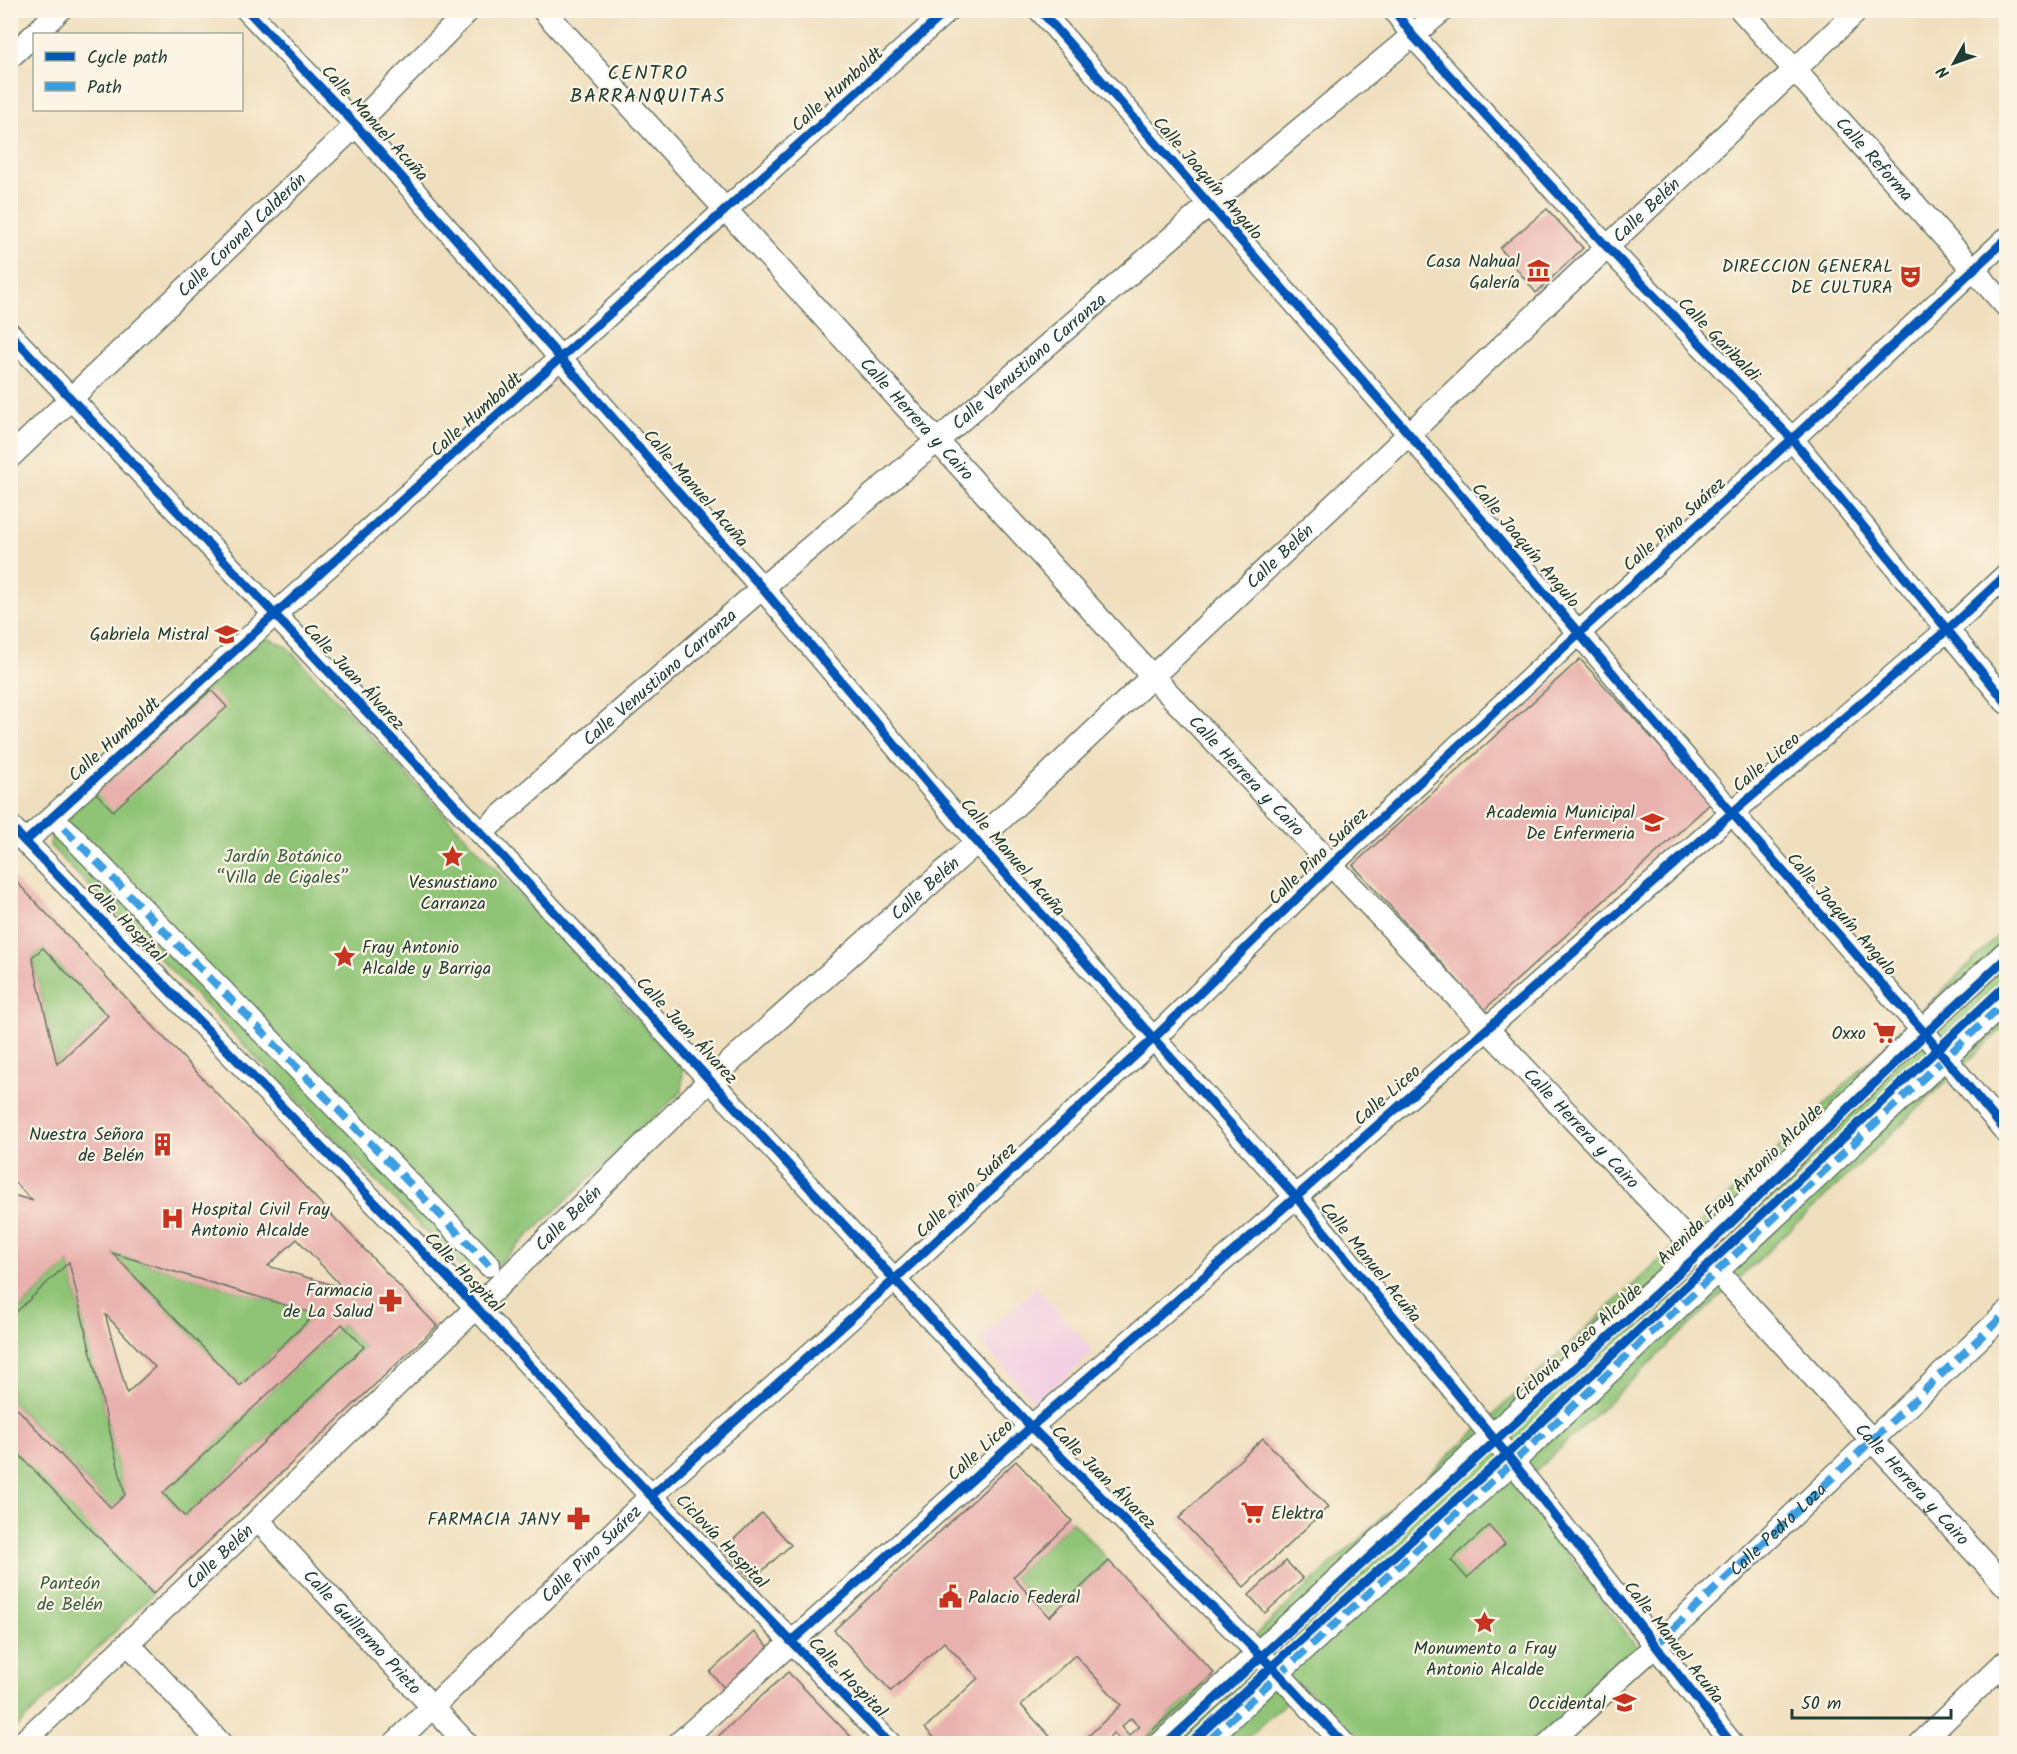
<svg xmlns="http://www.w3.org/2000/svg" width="2017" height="1754" font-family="Kalam,sans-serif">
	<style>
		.built { fill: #f2cfe2 }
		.green { fill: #8fc476; stroke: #578055; stroke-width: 1.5 }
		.building { fill: #e9b1ad; fill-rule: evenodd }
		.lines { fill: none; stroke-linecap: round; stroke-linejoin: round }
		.street-casing { stroke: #687664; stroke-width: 25 }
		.street { stroke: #fff; stroke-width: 22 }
		.quiet { stroke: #3c9ee2; stroke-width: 8; stroke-dasharray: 15 8; stroke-linecap: butt }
		.cycleway-casing { stroke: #fcf5e5; stroke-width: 13 }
		.cycleway { stroke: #0057b8; stroke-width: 9 }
		.labels { text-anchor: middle; stroke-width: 4.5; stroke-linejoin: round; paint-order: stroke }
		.street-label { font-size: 18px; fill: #1f3d34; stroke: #fcf5e5 }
		.poi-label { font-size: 18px; fill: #1f3d34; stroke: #fcf5e5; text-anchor: end }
		.park-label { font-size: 18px; fill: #3b5f44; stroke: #fcf5e5 }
		.neighbourhood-label { font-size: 20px; letter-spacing: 1.5px; fill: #1f3d34; stroke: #fcf5e5 }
	</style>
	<rect width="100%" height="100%" fill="#fcf5e5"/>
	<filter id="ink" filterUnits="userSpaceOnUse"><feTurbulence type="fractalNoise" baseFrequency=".0167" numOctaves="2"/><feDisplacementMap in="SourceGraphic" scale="12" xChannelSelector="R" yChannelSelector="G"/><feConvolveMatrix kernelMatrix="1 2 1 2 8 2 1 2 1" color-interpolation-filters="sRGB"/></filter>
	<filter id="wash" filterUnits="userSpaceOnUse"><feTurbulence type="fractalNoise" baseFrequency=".008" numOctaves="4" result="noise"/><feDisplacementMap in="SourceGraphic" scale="24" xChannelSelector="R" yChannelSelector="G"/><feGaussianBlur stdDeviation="1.35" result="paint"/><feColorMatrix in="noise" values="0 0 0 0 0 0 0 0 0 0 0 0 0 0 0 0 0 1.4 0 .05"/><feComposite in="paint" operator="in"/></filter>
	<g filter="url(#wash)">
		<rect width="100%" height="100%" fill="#f0dfbe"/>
		<!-- built -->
		<path class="built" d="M1036,1287L1094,1352L1036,1404L978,1339Z"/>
		<!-- green -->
		<path class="green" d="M265,637L287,647L683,1068L682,1091L490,1272L461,1268L50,846L53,823Z
			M2006,928V1025L1518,1488L1638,1649L1535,1743H1358L1303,1686L1242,1743L1138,1744C1428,1473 1724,1207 2006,928Z
			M43,948L108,1016L57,1064L32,957Z
			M112,1253L315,1314L240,1386Z
			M69,1262L125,1495L111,1508L11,1401V1318Z
			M342,1324L364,1347L185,1517L163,1493Z
			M11,1445L153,1594L11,1733Z
			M1072,1521L1109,1561L1049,1617L1013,1577Z"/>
		<g id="blocks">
			<!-- building -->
			<path class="building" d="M1547,209L1583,248L1536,293L1500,248Z
				M1580,659L1711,803L1484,1010L1353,865Z
				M211,690L227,707L113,811L96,793Z
				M10,875L437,1326L153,1594L10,1445V1401L111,1508L125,1495L69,1262L10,1318V1194L33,1201L10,1178ZM43,948L108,1016L57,1064L32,957ZM297,1239L343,1288L268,1266ZM112,1253L315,1314L240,1386ZM105,1314L155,1367L127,1393ZM342,1324L364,1347L185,1517L163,1493Z
				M1263,1438L1328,1507L1244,1587L1179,1518Z
				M1016,1461L1072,1521L1013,1577L1049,1617L1109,1561L1214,1673L1138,1744H1123L1113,1733L1103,1744H1080L1121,1705L1075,1655L1021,1705L1057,1744H940L925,1728L978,1678L944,1642L891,1691L834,1630ZM1131,1718L1139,1727L1129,1736L1121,1727Z
				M762,1513L791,1545L752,1580L723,1549Z
				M1489,1526L1505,1544L1467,1578L1451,1560Z
				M1286,1561L1303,1579L1265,1613L1249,1595Z
				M754,1632L771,1649L727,1691L710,1672Z
				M788,1672L858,1744H710L753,1704Z"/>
		</g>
	</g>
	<g filter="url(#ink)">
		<use href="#blocks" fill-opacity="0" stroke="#687664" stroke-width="1.5"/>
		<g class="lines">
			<defs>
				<g id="street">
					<path d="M247,10L356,125L762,588L977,842L1296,1197L1513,1462L1732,1744"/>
					<path id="s1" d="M543,10L1152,676L1700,1253L2006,1586"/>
					<path d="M1040,10L1409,434L1732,813L1922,1030L2006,1132"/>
					<path d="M1394,10L1413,36L1607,247L1792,439L2006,702"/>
					<path id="s2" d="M1741,10L2006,306"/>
					<path d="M35,34L60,10"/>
					<path d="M10,57L34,35"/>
					<path d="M10,334L481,833L1031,1427L1278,1673L1344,1744"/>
					<path id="s3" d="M10,457L356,125L469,10"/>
					<path d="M10,826L476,1307L651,1496L890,1744"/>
					<path d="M64,828L489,1265"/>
					<path id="s4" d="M481,833L762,588L937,441L1209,205L1443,10"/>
					<path d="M26,841L264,624L948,10"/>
					<path id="s5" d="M258,1520L467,1744"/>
					<path d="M128,1643L221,1744"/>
					<path id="s6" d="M21,1744L258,1520L711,1079L977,842L1858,10"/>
					<path id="s7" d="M394,1744L651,1496L895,1279L1153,1039L1331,865L1579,633L1792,439L2006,239"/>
					<path d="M678,1744L1031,1427L1296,1197L1732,813L1947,630L2006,575"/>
					<path d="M1160,1744L1492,1435L1697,1250L1922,1030L2006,952"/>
					<path d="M1203,1744L1278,1673L1513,1462L2006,1001"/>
					<path d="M1548,1744L1656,1645L2006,1313"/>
					<path d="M1920,1744L2006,1661"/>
				</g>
			</defs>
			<!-- street casing -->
			<use href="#street" class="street-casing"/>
			<!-- street -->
			<use href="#street" class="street"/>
			<!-- quiet -->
			<g class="quiet">
				<path d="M64,828L489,1265"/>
				<path id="s8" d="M1656,1645L2006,1313"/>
				<path d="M1209,1738L1513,1462L2006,1001"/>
			</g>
			<defs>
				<path id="cycleway" d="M247,10L356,125L762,588L977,842L1296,1197L1513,1462L1732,1744
					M1040,10L1409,434L1732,813L1922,1030L2006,1132
					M1394,10L1413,36L1607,247L1792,439L2006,702
					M10,334L481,833L1031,1427L1278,1673L1344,1744
					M10,826L476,1307L651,1496L890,1744
					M26,841L264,624L948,10
					M651,1496L895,1279L1153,1039L1331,865L1579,633L1792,439L2006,239
					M791,1642L1031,1427L1296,1197L1732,813L1947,630L2006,575
					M1166,1744L1700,1253L1925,1034L2006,958
					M1190,1744L1271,1667L1507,1454L2006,985"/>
			</defs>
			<!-- cycleway casing -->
			<use href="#cycleway" class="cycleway-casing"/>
			<!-- cycleway -->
			<use href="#cycleway" class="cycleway"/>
		</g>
	</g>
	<!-- icons -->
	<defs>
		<symbol id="museum-bare" viewBox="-9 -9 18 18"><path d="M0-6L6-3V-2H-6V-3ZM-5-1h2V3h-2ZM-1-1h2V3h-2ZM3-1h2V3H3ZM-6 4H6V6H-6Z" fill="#c8321e" stroke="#fcf5e5" stroke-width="2.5" paint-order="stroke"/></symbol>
		<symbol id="theatre-bare" viewBox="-9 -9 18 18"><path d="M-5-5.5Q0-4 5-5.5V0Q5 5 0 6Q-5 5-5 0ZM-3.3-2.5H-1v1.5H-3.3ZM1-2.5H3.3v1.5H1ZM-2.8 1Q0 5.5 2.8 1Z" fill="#c8321e" stroke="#fcf5e5" stroke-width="2.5" paint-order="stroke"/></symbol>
		<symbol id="school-bare" viewBox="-9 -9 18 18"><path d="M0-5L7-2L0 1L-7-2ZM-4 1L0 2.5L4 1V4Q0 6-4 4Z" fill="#c8321e" stroke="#fcf5e5" stroke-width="2.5" paint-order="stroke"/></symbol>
		<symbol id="university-bare" viewBox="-9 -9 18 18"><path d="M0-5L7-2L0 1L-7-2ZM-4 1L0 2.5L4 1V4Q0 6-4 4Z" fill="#c8321e" stroke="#fcf5e5" stroke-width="2.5" paint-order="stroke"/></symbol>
		<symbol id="sight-bare" viewBox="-9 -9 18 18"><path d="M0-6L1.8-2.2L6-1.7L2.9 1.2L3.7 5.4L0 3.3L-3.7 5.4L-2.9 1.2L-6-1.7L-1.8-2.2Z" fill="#c8321e" stroke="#fcf5e5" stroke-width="2.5" paint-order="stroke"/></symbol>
		<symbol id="supermarket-bare" viewBox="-9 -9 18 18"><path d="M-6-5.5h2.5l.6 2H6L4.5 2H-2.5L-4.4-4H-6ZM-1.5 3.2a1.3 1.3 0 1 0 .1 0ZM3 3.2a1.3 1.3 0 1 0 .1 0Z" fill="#c8321e" stroke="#fcf5e5" stroke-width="2.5" paint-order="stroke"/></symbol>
		<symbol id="building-bare" viewBox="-9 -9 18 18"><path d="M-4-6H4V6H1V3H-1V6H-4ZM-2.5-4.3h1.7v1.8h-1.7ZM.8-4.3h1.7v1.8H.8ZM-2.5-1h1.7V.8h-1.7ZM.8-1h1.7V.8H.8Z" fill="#c8321e" stroke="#fcf5e5" stroke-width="2.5" paint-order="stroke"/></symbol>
		<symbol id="hospital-bare" viewBox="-9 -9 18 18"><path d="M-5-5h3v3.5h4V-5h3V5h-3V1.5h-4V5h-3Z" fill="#c8321e" stroke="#fcf5e5" stroke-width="2.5" paint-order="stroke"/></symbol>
		<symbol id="pharmacy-bare" viewBox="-9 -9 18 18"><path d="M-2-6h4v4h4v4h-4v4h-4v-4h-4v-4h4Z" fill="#c8321e" stroke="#fcf5e5" stroke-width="2.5" paint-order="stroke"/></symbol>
		<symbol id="civic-bare" viewBox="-9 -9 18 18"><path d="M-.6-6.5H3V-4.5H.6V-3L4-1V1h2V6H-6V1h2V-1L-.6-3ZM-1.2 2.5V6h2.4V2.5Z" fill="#c8321e" stroke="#fcf5e5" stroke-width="2.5" paint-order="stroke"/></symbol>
	</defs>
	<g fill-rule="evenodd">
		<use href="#museum-bare" x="1522" y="254" width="33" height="33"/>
		<use href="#theatre-bare" x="1894" y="260" width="33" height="33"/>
		<use href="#school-bare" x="210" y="618" width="33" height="33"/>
		<use href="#university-bare" x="1636" y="806" width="33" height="33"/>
		<use href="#sight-bare" x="436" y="840" width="33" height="33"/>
		<use href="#sight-bare" x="328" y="940" width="33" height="33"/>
		<use href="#supermarket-bare" x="1868" y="1016" width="33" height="33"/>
		<use href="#building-bare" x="146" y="1128" width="33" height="33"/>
		<use href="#hospital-bare" x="156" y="1202" width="33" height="33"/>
		<use href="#pharmacy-bare" x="374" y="1284" width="33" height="33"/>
		<use href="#supermarket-bare" x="1236" y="1496" width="33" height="33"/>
		<use href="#pharmacy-bare" x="562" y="1502" width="33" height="33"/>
		<use href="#civic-bare" x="934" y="1580" width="33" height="33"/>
		<use href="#sight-bare" x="1468" y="1606" width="33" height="33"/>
		<use href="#school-bare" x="1608" y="1686" width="33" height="33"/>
	</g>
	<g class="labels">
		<!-- street labels -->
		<g class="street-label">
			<text transform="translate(837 89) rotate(-42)" y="6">Calle Humboldt</text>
			<text transform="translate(375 123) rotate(48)" y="6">Calle Manuel Acuña</text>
			<text dy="6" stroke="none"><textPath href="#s2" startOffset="200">Calle Reforma</textPath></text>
			<text transform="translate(1208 178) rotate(49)" y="6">Calle Joaquín Angulo</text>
			<text dy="6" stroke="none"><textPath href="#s6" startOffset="2235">Calle Belén</textPath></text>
			<text dy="6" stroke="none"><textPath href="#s3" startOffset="321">Calle Coronel Calderón</textPath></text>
			<text transform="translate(1719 339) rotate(46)" y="6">Calle Garibaldi</text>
			<text dy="6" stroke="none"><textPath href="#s4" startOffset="723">Calle Venustiano Carranza</textPath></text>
			<text transform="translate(476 414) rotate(-42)" y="6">Calle Humboldt</text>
			<text dy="6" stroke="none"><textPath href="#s1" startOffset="554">Calle Herrera y Cairo</textPath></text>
			<text transform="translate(696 488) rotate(49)" y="6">Calle Manuel Acuña</text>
			<text transform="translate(1674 524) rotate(-42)" y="6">Calle Pino Suárez</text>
			<text transform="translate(1526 545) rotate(50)" y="6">Calle Joaquín Angulo</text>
			<text dy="6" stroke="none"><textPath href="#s6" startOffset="1731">Calle Belén</textPath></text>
			<text transform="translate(354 676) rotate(47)" y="6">Calle Juan Álvarez</text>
			<text dy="6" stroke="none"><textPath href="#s4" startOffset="237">Calle Venustiano Carranza</textPath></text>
			<text transform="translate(114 739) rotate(-42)" y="6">Calle Humboldt</text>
			<text transform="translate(1766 762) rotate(-40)" y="6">Calle Liceo</text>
			<text dy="6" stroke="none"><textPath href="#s1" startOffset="1040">Calle Herrera y Cairo</textPath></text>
			<text transform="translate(1318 856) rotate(-44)" y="6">Calle Pino Suárez</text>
			<text transform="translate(1013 857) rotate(49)" y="6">Calle Manuel Acuña</text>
			<text dy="6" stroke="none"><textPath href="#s6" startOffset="1245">Calle Belén</textPath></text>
			<text transform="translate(1842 914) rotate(49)" y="6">Calle Joaquín Angulo</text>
			<text transform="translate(126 922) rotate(46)" y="6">Calle Hospital</text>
			<text transform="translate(687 1030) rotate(47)" y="6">Calle Juan Álvarez</text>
			<text transform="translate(1387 1095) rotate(-41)" y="6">Calle Liceo</text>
			<text dy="6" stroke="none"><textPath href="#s1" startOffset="1526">Calle Herrera y Cairo</textPath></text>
			<text transform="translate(1740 1184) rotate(-44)" y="6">Avenida Fray Antonio Alcalde</text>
			<text transform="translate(966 1190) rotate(-43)" y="6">Calle Pino Suárez</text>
			<text dy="6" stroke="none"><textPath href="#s6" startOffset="759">Calle Belén</textPath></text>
			<text transform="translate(1371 1262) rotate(51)" y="6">Calle Manuel Acuña</text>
			<text transform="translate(464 1272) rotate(46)" y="6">Calle Hospital</text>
			<text transform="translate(1578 1342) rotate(-42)" y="6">Ciclovía Paseo Alcalde</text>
			<text transform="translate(980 1450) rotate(-42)" y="6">Calle Liceo</text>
			<text transform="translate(1104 1477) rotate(45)" y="6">Calle Juan Álvarez</text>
			<text dy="6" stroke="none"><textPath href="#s1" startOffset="2012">Calle Herrera y Cairo</textPath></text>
			<text dy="6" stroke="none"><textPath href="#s8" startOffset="168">Calle Pedro Loza</textPath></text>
			<text transform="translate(722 1541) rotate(46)" y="6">Ciclovía Hospital</text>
			<text dy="6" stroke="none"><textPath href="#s7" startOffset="274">Calle Pino Suárez</textPath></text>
			<text dy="6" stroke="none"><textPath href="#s6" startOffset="273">Calle Belén</textPath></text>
			<text dy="6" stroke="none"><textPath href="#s5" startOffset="153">Calle Guillermo Prieto</textPath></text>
			<text transform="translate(1674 1642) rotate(52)" y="6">Calle Manuel Acuña</text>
			<text transform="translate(848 1677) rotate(46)" y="6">Calle Hospital</text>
		</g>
		<!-- poi labels -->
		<g class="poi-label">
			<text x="1520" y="267">Casa Nahual<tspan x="1520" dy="21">Galería</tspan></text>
			<text x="1893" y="272">DIRECCION GENERAL<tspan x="1893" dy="21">DE CULTURA</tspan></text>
			<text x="209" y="640">Gabriela Mistral</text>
			<text x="1635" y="818">Academia Municipal<tspan x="1635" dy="21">De Enfermeria</tspan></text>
			<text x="453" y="888" text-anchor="middle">Vesnustiano<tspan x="453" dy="21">Carranza</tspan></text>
			<text x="362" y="953" text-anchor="start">Fray Antonio<tspan x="362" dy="21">Alcalde y Barriga</tspan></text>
			<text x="1866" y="1039">Oxxo</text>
			<text x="144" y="1140">Nuestra Señora<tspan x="144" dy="21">de Belén</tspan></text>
			<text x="191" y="1215" text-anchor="start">Hospital Civil Fray<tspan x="191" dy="21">Antonio Alcalde</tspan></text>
			<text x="373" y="1296">Farmacia<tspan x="373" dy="21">de La Salud</tspan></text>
			<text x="1271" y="1519" text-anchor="start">Elektra</text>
			<text x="560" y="1525">FARMACIA JANY</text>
			<text x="968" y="1603" text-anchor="start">Palacio Federal</text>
			<text x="1485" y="1654" text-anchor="middle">Monumento a Fray<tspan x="1485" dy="21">Antonio Alcalde</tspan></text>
			<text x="1606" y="1709">Occidental</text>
		</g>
		<!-- park labels -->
		<g class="park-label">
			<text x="283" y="862">Jardín Botánico<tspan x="283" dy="21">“Villa de Cigales”</tspan></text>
			<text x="70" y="1589">Panteón<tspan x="70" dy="21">de Belén</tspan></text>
		</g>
		<!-- neighbourhood labels -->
		<g class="neighbourhood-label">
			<text x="648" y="79">CENTRO<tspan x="648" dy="23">BARRANQUITAS</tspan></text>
		</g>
	</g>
	<!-- margin -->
	<rect width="2017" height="1754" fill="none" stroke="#fcf5e5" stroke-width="36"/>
	<!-- legend -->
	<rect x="33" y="33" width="210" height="78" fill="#fcf5e5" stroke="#a4ab9e" stroke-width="1.5"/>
	<rect x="45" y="52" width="30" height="9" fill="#0057b8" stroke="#a4ab9e" stroke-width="1.5"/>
	<text x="87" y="63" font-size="18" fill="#1f3d34">Cycle path</text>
	<rect x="45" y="82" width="30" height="9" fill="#3c9ee2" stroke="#a4ab9e" stroke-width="1.5"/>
	<text x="87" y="93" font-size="18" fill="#1f3d34">Path</text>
	<!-- north arrow -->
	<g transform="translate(1954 63) rotate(230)" stroke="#fcf5e5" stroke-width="4.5" paint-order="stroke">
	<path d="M0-4.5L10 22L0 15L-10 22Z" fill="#1f3d34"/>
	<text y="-9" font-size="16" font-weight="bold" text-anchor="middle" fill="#1f3d34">N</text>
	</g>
	<!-- scale -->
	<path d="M1792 1709v9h159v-9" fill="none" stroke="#1f3d34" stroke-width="3"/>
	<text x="1801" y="1709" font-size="18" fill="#1f3d34" stroke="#fcf5e5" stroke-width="4.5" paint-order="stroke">50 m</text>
</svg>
